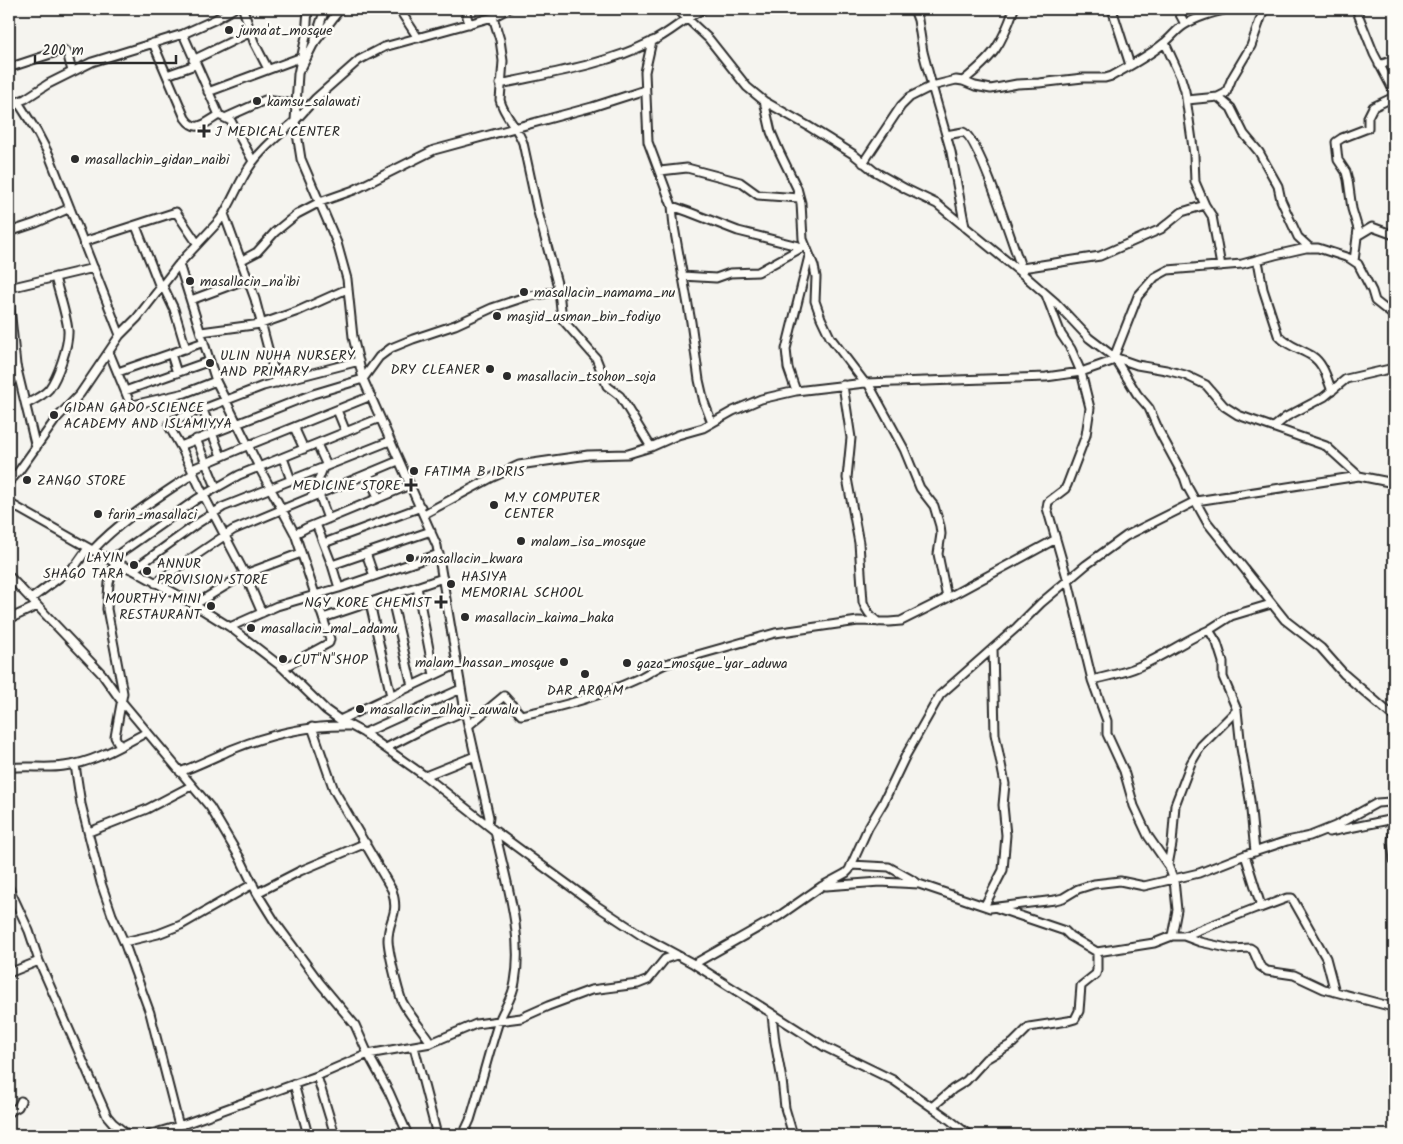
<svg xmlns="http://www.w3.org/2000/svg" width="1403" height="1144" font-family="Kalam,sans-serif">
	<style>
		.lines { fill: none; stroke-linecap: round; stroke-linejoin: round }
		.minor-casing { stroke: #2b2b2b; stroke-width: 11 }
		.minor { stroke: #fdfcf7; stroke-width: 7 }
		.poi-dot { fill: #2b2b2b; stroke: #fdfcf7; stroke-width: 2 }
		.labels { text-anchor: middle; stroke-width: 5; stroke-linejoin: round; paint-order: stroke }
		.poi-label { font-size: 14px; fill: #2b2b2b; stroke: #fdfcf7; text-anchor: start }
	</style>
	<rect width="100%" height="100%" fill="#f5f4ef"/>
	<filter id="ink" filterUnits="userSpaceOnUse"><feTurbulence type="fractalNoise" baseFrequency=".02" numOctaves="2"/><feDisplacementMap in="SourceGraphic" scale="10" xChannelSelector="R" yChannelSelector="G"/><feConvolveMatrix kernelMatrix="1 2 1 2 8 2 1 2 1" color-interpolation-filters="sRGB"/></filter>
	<g filter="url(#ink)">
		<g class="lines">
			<defs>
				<path id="minor" d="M243,9L254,42L268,69
					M399,9L418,38
					M465,9L469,24
					M677,9L709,39L747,87L764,101L808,126L853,154L874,171L906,189L937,204L1025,276L1056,303L1089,338L1114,357L1137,365L1166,370L1185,375L1206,385L1224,406L1238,415L1326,446L1359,476L1394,483
					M914,9L918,20L923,52L932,86L951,152L965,227
					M1112,9L1130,65
					M1177,9L1185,24
					M1356,9L1374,54L1394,92
					M493,17L500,40L503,61L500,100C504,116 518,128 523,143L537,208L559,291L562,319L596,358L607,386L620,396L651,447
					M183,34L219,115L231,121L253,161
					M315,39L325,9
					M652,41L645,72L648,142L672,206L674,227L691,322L699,380L704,402L712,423
					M153,43L185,118C196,134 205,123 219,115
					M1165,43L1181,78L1185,91L1194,155L1195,182L1205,205L1212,216L1221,266
					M193,60L251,32
					M1379,65L1394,60
					M14,66L63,50L67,52L72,71
					M302,67L313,45L340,9
					M167,75L195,65
					M963,81C994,56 1001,46 1014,9
					M500,84C551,73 605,65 651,42C670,33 685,18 703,9
					M208,92L302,57
					M1218,97L1231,108L1244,134L1259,152L1278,186L1281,200L1298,237L1310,248
					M1187,100L1218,97L1226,93L1232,78L1251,46L1264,9
					M764,101L771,132L779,151L797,188L801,203L803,239L814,266L816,277L815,301L821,318L830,337L865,383
					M18,102L37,132L49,155L120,335
					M9,105L25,99L48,84L92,62L183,34L214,20L233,9
					M225,118L265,100L296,104
					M946,135L963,132C979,136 1014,250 1023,272
					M863,163L901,106L910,97L932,86L956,80L963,81L975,86L991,89L1017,84L1039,83L1083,78H1105L1112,76C1129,66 1149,56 1164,43C1171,38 1176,30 1184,25C1197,17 1212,13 1227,9
					M660,171L687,168L740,182L758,195L799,198
					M672,206L689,212L738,231L806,248
					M224,214L255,299L277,383
					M136,226L160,287
					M9,232L36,223L70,208
					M1357,236L1372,227L1394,235
					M83,242L176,212L197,243
					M242,260L257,252L275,232L297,214L320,202L354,190L434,150L592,107L645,90
					M1256,260L1259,266L1263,289L1278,335C1287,346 1301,349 1312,356C1324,364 1327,379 1332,391
					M1354,261L1358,229L1352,209L1348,180L1346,172L1338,160L1336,142L1342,138L1368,128V117L1373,107L1394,97
					M179,264L216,381L259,467L295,534L330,639L329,643L283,668
					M1022,268L1100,256L1161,229L1182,212L1205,205
					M682,276L716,278L730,273L758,272L803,247
					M162,284L174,309L186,349
					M9,288L94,268
					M1046,295L1061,334L1071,349L1081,372L1090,408L1086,435L1067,485L1065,489L1048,502L1047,508L1068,581L1092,680L1107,721V734L1124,771L1134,806L1148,836L1168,865L1174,880L1177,910L1172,936
					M9,298L16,365L36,448
					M191,300L247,279
					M1394,316L1375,301L1372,291L1358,264L1349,258L1318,248H1306L1275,255L1242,264L1168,270L1155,277L1138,296L1114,357L1137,394L1149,408L1159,431L1184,477L1187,486L1207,522L1219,537L1285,620L1321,648L1344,674L1394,717
					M201,332L261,324L298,311L347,289
					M109,352L130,403L133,405L185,393L216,381
					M171,354L177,373
					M118,372L204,342
					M868,383L904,449L920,488L934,506L940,526L941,534L938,554L947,598
					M843,385L851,438L847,478L859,543L863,602C866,611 870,616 878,622
					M125,391L210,361
					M796,391L788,368L786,349L809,256
					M26,404C34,400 43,396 49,389C58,377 69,345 68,330C66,313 59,294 55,277
					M203,410L221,456
					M337,410L346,432
					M294,427L304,449
					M1274,427L1286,417L1324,397L1346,379L1394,368
					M196,439L216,487
					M317,444L327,466
					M182,449L170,428L169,424L172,421L263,386L359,361
					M283,458L291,480
					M192,469L249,445L371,396
					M368,474L378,497
					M9,482L19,471L56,419L80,394L120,335L137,318L179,264L219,221C231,205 237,186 248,169C260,150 278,136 295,121L298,74L306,36L308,9
					M319,494L328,519
					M312,497L323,468
					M9,503L110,560L133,570L180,596L230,627L283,668L326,710L340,720L364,733L425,776L495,831L597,906L644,937L694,964L825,1047L893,1080L946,1117L969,1135
					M424,514L493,477L519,465L588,455L628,454L651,447L678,435L703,428L733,411L761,399L796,391L865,383L1046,377L1081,372L1115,360
					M316,524L332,565L339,588
					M295,534L306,528L410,485
					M324,543L421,507
					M93,550C122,519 159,497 194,473
					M366,553L374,576
					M110,560L197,499L239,475L380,418
					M115,562L109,583L107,609L123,693L115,737L120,746
					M332,565L431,531
					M133,570L198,523L223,507L390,441
					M9,576L102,674L122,702L210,807L240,858L257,893L275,922L320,983L355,1025L368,1054L389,1092L408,1135
					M155,583L233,530L398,461
					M417,587L434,675
					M391,595L412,686
					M31,599L76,565L88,548
					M370,603L391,696
					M194,605L245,574L301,553
					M262,613L245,574L203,494L182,449L183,445L313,394L363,379L379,357L391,348L413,339L455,325L492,308L525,297L559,291
					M323,618L443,578
					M9,619L37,606
					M230,627L277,606L339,588L439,554
					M1092,680C1108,676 1125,673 1140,666C1164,656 1185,640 1209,630
					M340,720L456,665
					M468,726L504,696L521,715C561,707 598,697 635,680C647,675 656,667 669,663L775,633L858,621L889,622L901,621L947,598L1056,539
					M312,727L334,790L392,890C400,916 388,918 388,940C388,950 398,991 402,1001C409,1015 422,1029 431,1043
					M364,733L461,689
					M386,748L427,727L465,711
					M75,765L81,804L101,883L112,915L124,942L150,1013L179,1126
					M9,768C27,765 45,769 64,766C93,763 121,746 147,732
					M180,772C198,765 215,757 233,749C270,734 309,725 349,726
					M425,776L475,756
					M1394,823L1392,842L1394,860
					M488,825L489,817L465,711L437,546L363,379L353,337L347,279L337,243L301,159L295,121L316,98L359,60L384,47L493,17L508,9
					M89,832L147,809L191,786
					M1329,832L1394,819
					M1255,852L1250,800L1241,748L1237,710L1223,677V662L1217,643L1209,630L1231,616L1271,604
					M851,865L889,867L916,882
					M1168,865L1172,844L1175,805L1191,763L1201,746L1237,710
					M826,886L880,882L919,884L990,908L1055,900L1063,898L1078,889L1094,884L1120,881L1144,886L1199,873L1245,855L1287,841L1310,836L1335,826L1377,803L1390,802L1394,806
					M9,888L29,931L39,961L107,1116L113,1123L128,1135
					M257,893L300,871L366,843
					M985,905L1003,870L1006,835L1003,805L1005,784L995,734L993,648
					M997,908L1065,931L1070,936L1097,952
					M1260,908L1287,898H1292L1326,958L1335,992
					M1184,936L1261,906L1245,855
					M124,942L158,934L181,925L253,884
					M694,964L779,916L822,886L846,873L849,870L868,828L883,803L906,755L940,695L1017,627L1041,603L1086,565L1126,536L1196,501L1359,476
					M9,973L39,961
					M1394,1004L1392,1008L1394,1019
					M772,1015L775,1042L782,1080L785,1108L793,1135
					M414,1047L437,1135
					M317,1076L335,1135
					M294,1084L308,1135
					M932,1107L953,1089L966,1081L986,1059L1013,1043L1029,1027L1068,1021L1075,1019L1079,1011L1081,986L1096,974L1097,970V952L1154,943L1172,936H1184L1200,942L1232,949L1250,948L1253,950L1260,966L1267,971L1294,975L1324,989L1389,1006L1392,1008
					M9,1112L18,1107L21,1101
					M148,1135L179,1126L317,1076L368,1054L431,1043L476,1024L521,1018L548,1006L591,990L638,984L648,980L665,959L677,955
					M463,1135L470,1120C480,1088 488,1055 498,1024C503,1009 513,998 515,982C524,933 505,878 495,831"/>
			</defs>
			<!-- minor casing -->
			<use href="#minor" class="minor-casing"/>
			<!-- minor -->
			<use href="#minor" class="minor"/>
		</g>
	</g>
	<!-- markers -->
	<g class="poi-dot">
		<circle cx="229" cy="30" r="5"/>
		<circle cx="257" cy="101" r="5"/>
		<path d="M201.5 123.5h5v5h5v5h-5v5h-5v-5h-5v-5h5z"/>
		<circle cx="75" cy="159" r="5"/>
		<circle cx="190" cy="281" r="5"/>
		<circle cx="524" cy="292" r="5"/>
		<circle cx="497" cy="316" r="5"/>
		<circle cx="210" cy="363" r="5"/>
		<circle cx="490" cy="369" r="5"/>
		<circle cx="507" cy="376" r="5"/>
		<circle cx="54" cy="415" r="5"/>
		<circle cx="414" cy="471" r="5"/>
		<circle cx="27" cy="480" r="5"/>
		<path d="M408.5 477.5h5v5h5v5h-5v5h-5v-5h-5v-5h5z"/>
		<circle cx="494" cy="505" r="5"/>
		<circle cx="98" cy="514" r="5"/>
		<circle cx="521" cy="541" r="5"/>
		<circle cx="410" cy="558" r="5"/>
		<circle cx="134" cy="565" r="5"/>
		<circle cx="147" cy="571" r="5"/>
		<circle cx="451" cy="584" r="5"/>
		<path d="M438.5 594.5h5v5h5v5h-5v5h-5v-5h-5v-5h5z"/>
		<circle cx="211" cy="606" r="5"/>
		<circle cx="465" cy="617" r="5"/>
		<circle cx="251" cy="628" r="5"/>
		<circle cx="283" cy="659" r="5"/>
		<circle cx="564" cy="662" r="5"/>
		<circle cx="627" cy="663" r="5"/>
		<circle cx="585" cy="674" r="5"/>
		<circle cx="360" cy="709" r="5"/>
	</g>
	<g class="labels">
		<!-- poi labels -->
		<g class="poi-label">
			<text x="239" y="35">juma'at_mosque</text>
			<text x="267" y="106">kamsu_salawati</text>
			<text x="215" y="136">J MEDICAL CENTER</text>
			<text x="85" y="164">masallachin_gidan_naibi</text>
			<text x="200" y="286">masallacin_na'ibi</text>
			<text x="534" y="297">masallacin_namama_nu</text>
			<text x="507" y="321">masjid_usman_bin_fodiyo</text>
			<text x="220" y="360">ULIN NUHA NURSERY<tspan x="220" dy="16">AND PRIMARY</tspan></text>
			<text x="480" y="374" text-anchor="end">DRY CLEANER</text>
			<text x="517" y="381">masallacin_tsohon_soja</text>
			<text x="64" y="412">GIDAN GADO SCIENCE<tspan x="64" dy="16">ACADEMY AND ISLAMIYYA</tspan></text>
			<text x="424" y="476">FATIMA B IDRIS</text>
			<text x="37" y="485">ZANGO STORE</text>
			<text x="401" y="490" text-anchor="end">MEDICINE STORE</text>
			<text x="504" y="502">M.Y COMPUTER<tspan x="504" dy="16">CENTER</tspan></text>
			<text x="108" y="519">farin_masallaci</text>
			<text x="531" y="546">malam_isa_mosque</text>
			<text x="124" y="562" text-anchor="end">LAYIN<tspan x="124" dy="16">SHAGO TARA</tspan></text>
			<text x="420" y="563">masallacin_kwara</text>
			<text x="157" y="568">ANNUR<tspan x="157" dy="16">PROVISION STORE</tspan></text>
			<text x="461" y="581">HASIYA<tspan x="461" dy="16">MEMORIAL SCHOOL</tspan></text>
			<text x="201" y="603" text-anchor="end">MOURTHY MINI<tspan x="201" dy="16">RESTAURANT</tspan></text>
			<text x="431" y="607" text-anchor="end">NGY KORE CHEMIST</text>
			<text x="475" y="622">masallacin_kaima_haka</text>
			<text x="261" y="633">masallacin_mal_adamu</text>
			<text x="293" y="664">CUT''N''SHOP</text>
			<text x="554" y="667" text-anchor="end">malam_hassan_mosque</text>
			<text x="637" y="668">gaza_mosque_'yar_aduwa</text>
			<text x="585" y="695" text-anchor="middle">DAR ARQAM</text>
			<text x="370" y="714">masallacin_alhaji_auwalu</text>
		</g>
	</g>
	<!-- margin -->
	<rect width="1403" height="1144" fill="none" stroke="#fdfcf7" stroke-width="30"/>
	<rect x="15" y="15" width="1373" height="1114" fill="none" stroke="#2b2b2b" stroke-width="2" filter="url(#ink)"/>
	<!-- scale -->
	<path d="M35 55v8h141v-8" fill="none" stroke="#2b2b2b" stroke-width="2.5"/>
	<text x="42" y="55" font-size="15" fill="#2b2b2b" stroke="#fdfcf7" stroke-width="4" paint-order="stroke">200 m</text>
</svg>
